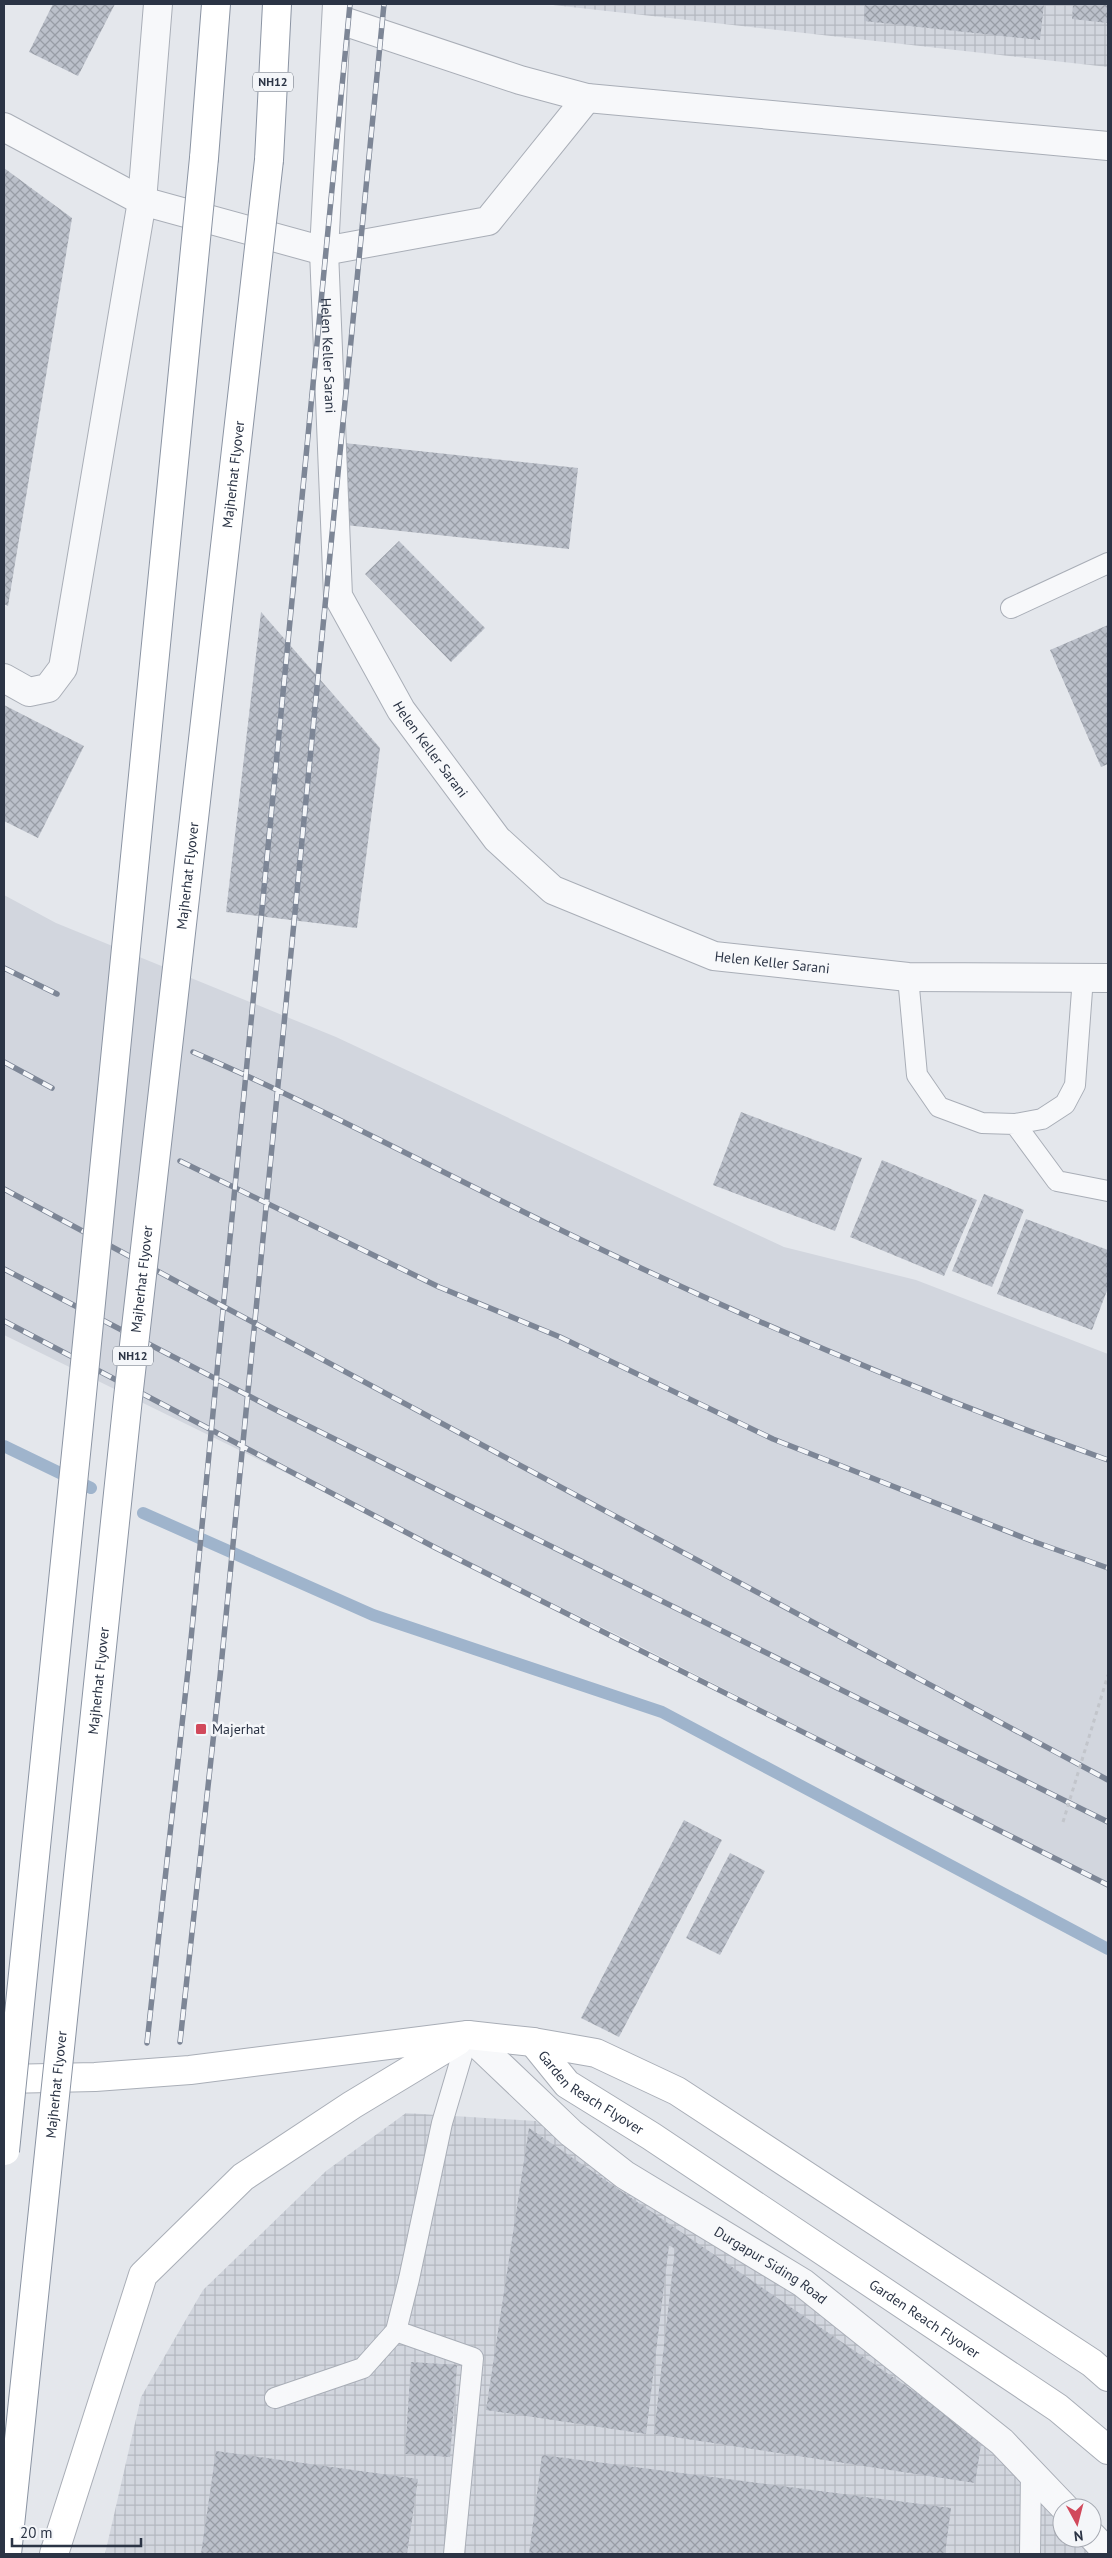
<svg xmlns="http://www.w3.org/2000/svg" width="1112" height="2558" font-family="'PT Sans',sans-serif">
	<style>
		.built { fill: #d2d6de }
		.industrial { fill: url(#industrial-grid) }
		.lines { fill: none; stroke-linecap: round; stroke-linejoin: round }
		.stream { stroke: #9fb4cc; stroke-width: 12 }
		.building { fill: url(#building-cross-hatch) }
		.service-casing { stroke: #a9aeb7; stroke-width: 22 }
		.minor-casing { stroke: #a9aeb7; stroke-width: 30 }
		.secondary-casing { stroke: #a9aeb7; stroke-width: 30 }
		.trunk-casing { stroke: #8b94a3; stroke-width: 30 }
		.service { stroke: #f7f8fa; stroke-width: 20 }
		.minor { stroke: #f7f8fa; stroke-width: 28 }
		.secondary { stroke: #fff; stroke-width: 28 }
		.trunk { stroke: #fff; stroke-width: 28 }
		.rail-casing { stroke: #7d8696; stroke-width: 5.5 }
		.rail { stroke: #f4f6f9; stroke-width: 4; stroke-dasharray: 11; stroke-linecap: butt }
		.trunk-bridge-casing { stroke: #8b94a3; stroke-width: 30; stroke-linecap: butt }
		.path-bridge { stroke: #c2c5cb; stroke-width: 3; stroke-dasharray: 4 4; stroke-linecap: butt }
		.trunk-bridge { stroke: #fff; stroke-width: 28 }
		.poi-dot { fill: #d1495b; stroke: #f4f6f9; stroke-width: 2 }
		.labels { text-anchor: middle; stroke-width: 5; stroke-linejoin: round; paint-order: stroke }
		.shield { fill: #f4f6f9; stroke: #676e7b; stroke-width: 1 }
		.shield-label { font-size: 12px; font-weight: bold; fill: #2b3445 }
		.street-label { font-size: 14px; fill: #2b3445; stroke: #f4f6f9 }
		.poi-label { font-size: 14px; fill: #2b3445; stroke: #f4f6f9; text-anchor: start }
	</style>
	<defs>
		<pattern id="industrial-grid" width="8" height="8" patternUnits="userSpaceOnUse" patternTransform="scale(1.25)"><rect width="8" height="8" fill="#d2d6de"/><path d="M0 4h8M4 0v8" fill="none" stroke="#b4b8c0"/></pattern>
		<pattern id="building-cross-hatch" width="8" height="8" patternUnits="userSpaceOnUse" patternTransform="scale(1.25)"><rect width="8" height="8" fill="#bbc0ca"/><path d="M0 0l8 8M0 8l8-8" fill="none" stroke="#989da6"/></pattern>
	</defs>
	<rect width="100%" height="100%" fill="#e4e7ec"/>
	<!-- built -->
	<path class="built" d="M4,895L56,923L336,1037L784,1247L916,1280L1108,1354V1884L624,1638L4,1335Z"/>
	<!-- industrial -->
	<path class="industrial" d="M544,4H1108V67Z
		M406,2113L536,2121L944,2389L1062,2508V2538H1092L1108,2554H105L141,2397L203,2290L326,2171Z"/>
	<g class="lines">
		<!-- stream -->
		<path class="stream" d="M4,1446L91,1488
			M143,1513L373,1615L662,1712L1108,1949"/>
	</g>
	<!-- building -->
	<path class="building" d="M53,4H115L78,76L29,52Z
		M865,4H1044L1040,40L864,21Z
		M1073,4H1108V23L1072,19Z
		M4,168L72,218L8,606L4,604Z
		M344,443L578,468L569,549L336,524Z
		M399,541L485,628L451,662L365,574Z
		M261,612L380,748L357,928L226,912Z
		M1108,625V764L1101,767L1050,650Z
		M4,705L84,746L38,838L4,821Z
		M741,1112L862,1158L835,1231L713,1185Z
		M882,1160L977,1200L944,1276L850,1237Z
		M984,1194L1024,1210L992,1287L952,1271Z
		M1026,1219L1108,1250V1288L1092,1330L997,1294Z
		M684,1820L722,1840L619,2037L581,2018Z
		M730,1853L765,1871L720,1955L686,1938Z
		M529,2128L982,2438L975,2483L654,2434L675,2249L669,2245L646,2434L486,2410Z
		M411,2362L457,2365L450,2457L405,2454Z
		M216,2451L418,2479L407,2554H201Z
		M542,2455L951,2508L945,2554H529Z"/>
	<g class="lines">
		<defs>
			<path id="service" d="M1011,608L1108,563
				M908,977L917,1075L939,1107L982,1123L1015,1124L1042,1119L1065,1104L1075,1085L1083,977
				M1015,1124L1057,1181L1108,1191
				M396,2331L473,2358L454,2554
				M275,2398L363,2368L396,2331L409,2279L442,2123L468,2035
				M1030,2554L1031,2472"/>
			<g id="minor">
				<path id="s1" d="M337,4L324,251L338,596L401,710L497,839L553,890L714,956L908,977L1108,978"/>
				<path d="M337,19L520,80L587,98L1108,146"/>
				<path d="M4,127L142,201L324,251L488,221L587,98"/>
				<path d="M4,678L29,692L48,688L63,668L142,201L158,4"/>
				<path id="s2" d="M468,2035L571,2133L625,2175L803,2283L1002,2442L1065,2508"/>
				<path d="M1092,2536L1108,2553"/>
			</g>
			<g id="secondary">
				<path id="s3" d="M533,2042L567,2084L651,2136L1058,2408L1108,2450"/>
				<path d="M4,2079L95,2077L190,2070L468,2035L533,2042L596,2053L677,2091L1092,2363L1108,2377"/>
				<path d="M54,2554L143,2275L243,2177L352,2105L458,2041"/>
			</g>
			<path id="trunk" d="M204,158L216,4
				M269,160L277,4"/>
		</defs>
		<!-- service casing -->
		<use href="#service" class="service-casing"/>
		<!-- minor casing -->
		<use href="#minor" class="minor-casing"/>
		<!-- secondary casing -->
		<use href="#secondary" class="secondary-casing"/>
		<!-- trunk casing -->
		<use href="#trunk" class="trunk-casing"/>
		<!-- service -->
		<use href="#service" class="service"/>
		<!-- minor -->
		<use href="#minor" class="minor"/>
		<!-- secondary -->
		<use href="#secondary" class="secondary"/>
		<!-- trunk -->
		<use href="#trunk" class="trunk"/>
		<defs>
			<path id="rail" d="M4,968L57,994
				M193,1052C321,1107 444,1174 569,1234C745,1319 925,1394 1108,1460
				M4,1062L52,1088
				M180,1161L439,1287L560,1337L773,1439L1032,1541L1108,1568
				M4,1189L1108,1780
				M4,1269L278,1411L1108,1822
				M4,1321L436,1548L1108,1885
				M180,2042L220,1677L384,4
				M147,2043L188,1670L350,4"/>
		</defs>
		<!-- rail casing -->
		<use href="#rail" class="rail-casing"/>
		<!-- rail -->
		<use href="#rail" class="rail"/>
		<defs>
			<g id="trunk-bridge">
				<path d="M5,2151L79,1424L204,158"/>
				<path id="s4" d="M7,2554L128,1398L269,160"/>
			</g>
		</defs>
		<!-- trunk-bridge casing -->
		<use href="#trunk-bridge" class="trunk-bridge-casing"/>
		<!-- path-bridge -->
		<path class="path-bridge" d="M1063,1822L1108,1675"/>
		<!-- trunk-bridge -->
		<use href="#trunk-bridge" class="trunk-bridge"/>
	</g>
	<!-- markers -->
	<rect class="poi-dot" x="195" y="1723" width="12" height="12" rx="2.5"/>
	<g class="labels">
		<!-- shield labels -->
		<g class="shield">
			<rect x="253" y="72.5" width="40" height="19" rx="4"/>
			<rect x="113" y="1346.5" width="40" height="19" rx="4"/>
		</g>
		<g class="shield-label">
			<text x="273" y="86">NH12</text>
			<text x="133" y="1360">NH12</text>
		</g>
		<!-- street labels -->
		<g class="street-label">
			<text dy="5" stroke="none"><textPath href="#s1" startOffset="352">Helen Keller Sarani</textPath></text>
			<text dy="5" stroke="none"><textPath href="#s4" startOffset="2092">Majherhat Flyover</textPath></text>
			<text dy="5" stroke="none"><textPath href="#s1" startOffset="772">Helen Keller Sarani</textPath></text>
			<text dy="5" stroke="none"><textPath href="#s4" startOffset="1688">Majherhat Flyover</textPath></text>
			<text dy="5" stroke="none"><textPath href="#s1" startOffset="1192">Helen Keller Sarani</textPath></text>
			<text dy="5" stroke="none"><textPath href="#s4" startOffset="1282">Majherhat Flyover</textPath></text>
			<text dy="5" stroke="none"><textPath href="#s4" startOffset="878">Majherhat Flyover</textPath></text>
			<text dy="5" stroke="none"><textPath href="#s4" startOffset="472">Majherhat Flyover</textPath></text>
			<text dy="5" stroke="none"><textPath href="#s3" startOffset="78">Garden Reach Flyover</textPath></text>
			<text dy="5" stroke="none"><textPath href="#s2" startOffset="382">Durgapur Siding Road</textPath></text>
			<text dy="5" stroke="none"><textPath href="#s3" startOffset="482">Garden Reach Flyover</textPath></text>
		</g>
		<!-- poi labels -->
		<g class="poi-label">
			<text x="212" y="1734">Majerhat</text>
		</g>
	</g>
	<!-- border -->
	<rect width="1112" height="2558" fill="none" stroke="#2b3445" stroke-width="10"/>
	<!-- north arrow -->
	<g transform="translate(1077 2523) rotate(173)"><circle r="24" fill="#f4f6f9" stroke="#a4a8b1"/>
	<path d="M0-4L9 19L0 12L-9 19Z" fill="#d1495b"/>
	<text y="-8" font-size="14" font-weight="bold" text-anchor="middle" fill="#2b3445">N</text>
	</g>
	<!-- scale -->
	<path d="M12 2538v8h129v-8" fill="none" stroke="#2b3445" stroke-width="2.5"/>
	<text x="20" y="2538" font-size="15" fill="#2b3445" stroke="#f4f6f9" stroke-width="4" paint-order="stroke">20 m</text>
</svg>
